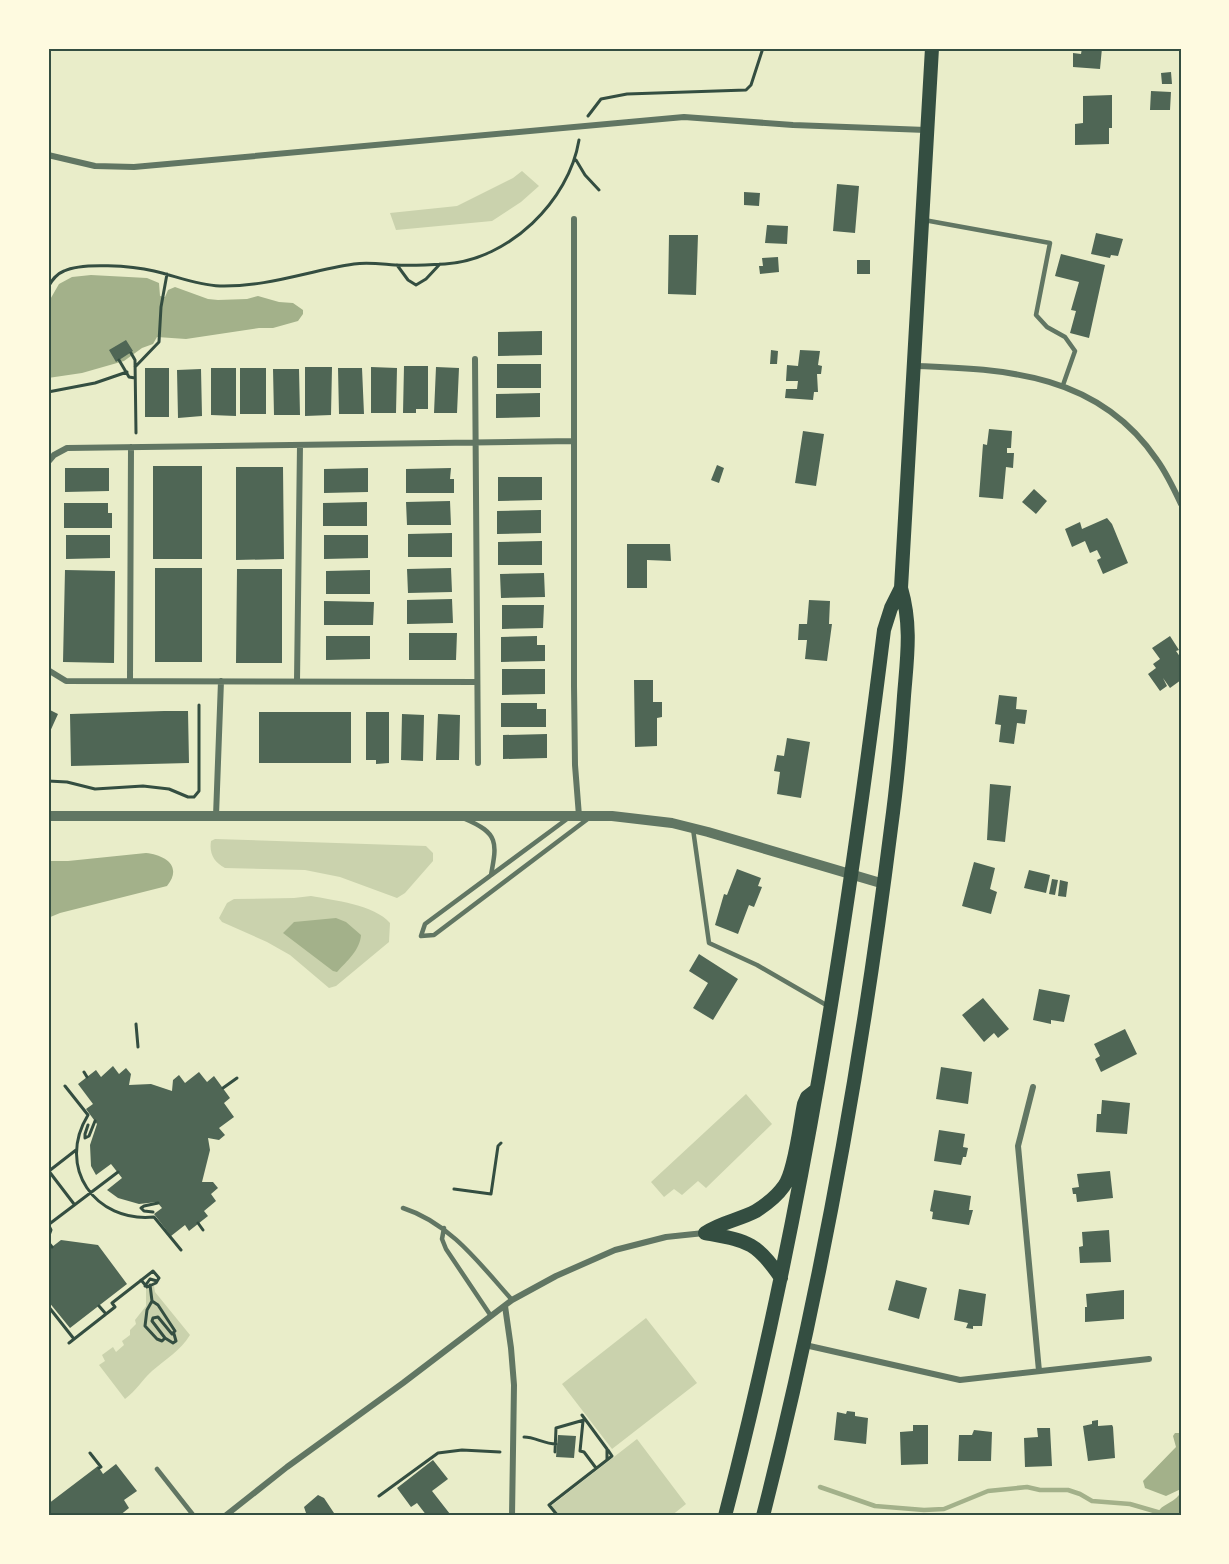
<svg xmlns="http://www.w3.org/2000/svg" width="1229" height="1564" font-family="Ubuntu,sans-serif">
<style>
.green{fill:#cad2ad}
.water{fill:#a3b18a}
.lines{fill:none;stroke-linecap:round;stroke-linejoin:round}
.stream{stroke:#a3b18a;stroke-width:4.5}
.building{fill:#4f6655}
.path{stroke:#344e41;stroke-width:3}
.service{stroke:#617663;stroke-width:4.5}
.minor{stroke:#617663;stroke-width:6}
.tertiary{stroke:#617663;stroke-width:10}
.primary{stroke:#344e41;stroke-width:14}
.neatline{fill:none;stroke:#344e41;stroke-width:2}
</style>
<rect width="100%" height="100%" fill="#e9edc9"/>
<!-- green -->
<path class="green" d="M522 171 539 186 521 202 492 221 396 230 390 213 457 206 513 178Z
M215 839 426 846 433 853V861L405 893 397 898 340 877 305 870 225 868C214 862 209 854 211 841Z
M311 896C333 900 375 905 390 923L389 942 336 986 329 988 290 955 267 942 222 922 219 918 227 903 234 899 294 898Z
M746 1094 772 1124 706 1188 698 1181 682 1195 674 1189 664 1197 651 1182Z
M154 1286 155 1292 190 1335C180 1351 166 1359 152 1371 142 1380 136 1391 125 1399L99 1365 105 1361 102 1355 113 1347 116 1352 124 1345 122 1341 130 1335V1330L136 1324 135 1320 146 1306V1287Z
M646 1318 697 1383 612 1449 562 1384Z
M637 1439 686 1504 671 1516H559L551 1506Z"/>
<!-- water -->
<path class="water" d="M91 275 147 278 159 283 160 296 165 297 168 290 175 287 208 299 218 300 247 299 258 296 279 302 293 303 303 310V314L298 321 273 328H259L186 339 157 337 153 344 142 348 124 361 82 373 48 378V303L59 284 72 277Z
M146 853C165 855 183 866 167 886L60 913 48 918V861H68Z
M336 918 346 922 361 935C360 950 347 961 337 972L333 971 283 933 294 922Z
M1175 1433H1181V1489L1166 1496 1145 1488 1143 1481 1176 1447 1173 1436Z
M1179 1495H1181V1516H1156C1160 1504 1172 1504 1179 1495Z"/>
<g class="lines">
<!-- stream -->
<path class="stream" d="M820 1487 875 1506 924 1510 944 1509 988 1491 1027 1487 1040 1490H1068L1080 1494 1092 1501 1130 1504 1161 1513"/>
</g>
<!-- building -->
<path class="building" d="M1082 48H1102L1100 69 1073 67V53L1081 54Z
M1171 72 1172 84H1162L1161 73Z
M1151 91 1171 92 1170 110H1150Z
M1112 95V128H1109V144L1075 145V124L1083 123V96Z
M837 184 859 186 855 233 833 231Z
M744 192 760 193 759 206 744 205Z
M767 225 788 226 787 244 765 243Z
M1096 233 1123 239 1118 256 1111 255 1110 258 1091 254Z
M669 235H698L696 295 668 294Z
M1061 254 1105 265 1089 338 1070 333 1076 311 1071 310 1079 282 1055 276Z
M778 257 779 272 760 274 759 266H763L762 258Z
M857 260H870V274H857Z
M542 331V355L498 356V332Z
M126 340 133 351 116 362 109 350Z
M771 350 778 351 777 364H770Z
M800 350 820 351 818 365 822 366 821 374H817L818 392H814L813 400 785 398 786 389H797L798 381H786L787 365 798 366Z
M497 364H541V388H497Z
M404 366H428V409H416V413H403Z
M305 367H332L331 415 305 416Z
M371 367 397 368 396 413H371Z
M436 367 459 368 457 413H434Z
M145 368H169V417H145Z
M211 368H236V416L211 415Z
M240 368H266V414H240Z
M338 368H362L364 414H339Z
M201 369 202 416 178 418 177 370Z
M273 369H299L300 415H274Z
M540 393V417L496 418V394Z
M989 429 1012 431 1011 448H1007V453H1014L1013 468 1006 467 1003 499 979 497 983 444 987 445Z
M803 431 824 434 816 486 795 483Z
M717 465 724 468 719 483 711 480Z
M153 466H202V559H153Z
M236 467H283L284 559 236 560Z
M65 468H109V491L65 492Z
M368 468V492L324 493V469Z
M451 468 450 479H454V493H406V469Z
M498 477H542V500L498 501Z
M1034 489 1047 501 1036 514 1022 502Z
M450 501 451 525H407L406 502Z
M367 502V526H323V503Z
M64 503H108V513H112V528H64Z
M541 510V533L497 534V511Z
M1107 518 1112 524 1128 563 1103 574 1097 560 1101 558 1097 550 1090 553 1085 541 1072 547 1065 529 1080 522 1082 529Z
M452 533V557H408V534Z
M66 535H110V558L66 559Z
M324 535H368V558L324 559Z
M542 541V565H498V542Z
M627 544H670L671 561 647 560V588H627Z
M155 568H202V662H155Z
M451 568 452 592 408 593 407 569Z
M237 569H282V663H236Z
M65 570 115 571 114 663 63 662Z
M370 570V594H326V571Z
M544 573 545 597 501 598 500 574Z
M452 599 453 623 407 624V600Z
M809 600 830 601 829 624H832L827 661 805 659 807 640H798L799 624H807Z
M324 601 374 602 373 625H324Z
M502 605H544L543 628 502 629Z
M409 633H457L456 660H409Z
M326 636H370V659L326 660Z
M537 636V645H545V661L501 662V637Z
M1170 636 1179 650 1176 651 1181 658V680L1170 688 1163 678 1167 686 1160 691 1148 674 1156 668 1153 664 1160 659 1152 648Z
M502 669H545V694L502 695Z
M634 680H653V702H662V717L657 718V746L635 747Z
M999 695 1017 697 1016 709 1027 710 1025 724 1017 723 1014 744 999 742 1001 725 995 724Z
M501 703H537V709H546V727H501Z
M48 709 58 714 48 736Z
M164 711H188L189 763 71 766 70 714Z
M259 712H351V763H259Z
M366 712H389V763L376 764V760H366Z
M402 714 424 715 423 761 401 760Z
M438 714 460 715 459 760H436Z
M547 734V758L503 759V735Z
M787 738 810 742 801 798 777 794 780 772 774 771 777 755 784 756Z
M990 784 1011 786 1005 842 987 840Z
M974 862 995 868 990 889 997 892 991 914 962 906Z
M737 869 761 878 758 886 762 887 754 907 749 905 738 934 715 925 724 894 727 895Z
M1029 870 1050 875 1046 893 1024 888Z
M1052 879 1058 880 1055 895 1049 894Z
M1060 880 1068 882 1066 897 1058 896Z
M699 954 738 979 713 1020 693 1008 708 983 689 971Z
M1039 989 1070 995 1064 1022 1051 1020V1024L1033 1020Z
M983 998 1009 1029 998 1038 994 1033 984 1042 962 1015Z
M1125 1029 1137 1054 1101 1072 1095 1059 1100 1056 1094 1044Z
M113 1066 119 1074 126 1068 131 1074 129 1085 151 1084 172 1091 173 1080 179 1075 185 1083 199 1072 207 1082 214 1076 230 1098 224 1103 234 1117 219 1128 225 1135 219 1140 208 1138 210 1150 202 1182H213L218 1188 211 1194 216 1201 204 1211 208 1216 189 1231 185 1225 171 1236 154 1214 162 1208 157 1202 139 1204 118 1198 107 1190 122 1178 111 1164 96 1175 91 1166 90 1145 97 1124 86 1109 93 1104 78 1084 96 1070 101 1077Z
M941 1067 972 1072 968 1104 936 1099Z
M1102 1100 1130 1103 1127 1134 1096 1132 1097 1114H1101Z
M939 1130 965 1134 963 1147 968 1148 966 1157H963L961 1165 934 1161Z
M1110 1171 1113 1198 1077 1202 1076 1194H1073L1072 1188 1079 1187 1077 1174Z
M934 1190 971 1196 969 1210H973L969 1225 932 1219 933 1212 930 1211Z
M1109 1230 1111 1262 1080 1263 1079 1247 1083 1246 1082 1232Z
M61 1240 98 1245 127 1284 70 1328 48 1301V1250Z
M896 1280 927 1288 919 1319 888 1310Z
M959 1289 986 1294 982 1326H973V1329L966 1328 968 1323 954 1320Z
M1124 1290V1319L1085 1322V1307H1087L1086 1294Z
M847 1411 855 1412V1416L868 1418 866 1444 834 1440 837 1412 846 1414Z
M1098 1420V1426L1112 1425 1113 1427 1115 1458 1088 1461 1083 1426 1092 1424V1421Z
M913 1425H928V1464L901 1465 900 1432 913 1431Z
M1037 1428H1050L1052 1466 1025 1467 1024 1438 1038 1437Z
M974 1430 992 1432 991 1461H958L959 1435H972Z
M558 1435 576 1436 574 1458 556 1457Z
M433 1460 448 1479 432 1491 450 1514 447 1516H427L417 1503 411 1507 397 1488Z
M116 1464 137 1491 124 1500 129 1508 119 1516H48V1504L98 1466 103 1474Z
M318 1495 324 1498 336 1516H307L304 1507Z"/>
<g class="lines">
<!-- path -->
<path class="path" d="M588 116 601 99 627 94 746 90 751 85 763 48
M576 160 585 175 599 190
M397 265 408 280 416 285 426 279 440 264
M48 287C52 280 56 274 64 271 82 262 133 266 154 271 176 276 196 285 220 286 268 287 307 271 354 264 368 262 381 264 395 265 411 266 429 265 445 264 509 260 569 201 579 140
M131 353 135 360 136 433
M119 360 129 377 135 378
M135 367 159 342 161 307 167 274
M48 392 95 383 127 372
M48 781 67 782 95 789 143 786 169 789 188 797H194L199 791V705
M136 1024 138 1047
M84 1072 87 1077
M65 1086 88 1115C56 1167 95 1223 154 1217L181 1250
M223 1088 237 1078
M88 1125 85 1134V1138L89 1136 95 1121
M48 1170 74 1204
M49 1171 76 1150
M454 1189 491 1194 498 1146 501 1143
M153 1212 144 1211 141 1208 144 1206 158 1203
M198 1223 203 1230
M48 1224 51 1230 48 1238
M48 1225 118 1172
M48 1242 52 1247
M150 1285 152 1301 147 1310 145 1326 157 1339 162 1341 165 1338 152 1321 153 1318 158 1317 172 1334 175 1331 158 1305 152 1301
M145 1286 150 1279 157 1281
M48 1306 74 1339
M99 1306 106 1314
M165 1338 173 1343 176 1341 174 1334
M69 1343 115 1307 112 1303 153 1271 159 1278 156 1283 147 1287 141 1280
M583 1421 580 1451 584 1452 596 1468
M524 1437C535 1437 544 1444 556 1444
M555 1452 556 1428 584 1420
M90 1453 101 1467 99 1468
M607 1460 612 1456 608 1450
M379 1496 438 1453 462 1450 500 1452
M558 1516 549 1505 607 1460V1449L582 1415"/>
<!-- service -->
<path class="service" d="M924 220 1050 243 1036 315 1047 327 1065 337 1075 351 1063 385
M465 819C499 833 497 843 491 875
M567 819 425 924 421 936 434 935 589 818
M693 829 709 943 757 965 828 1006
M403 1208C450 1223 480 1264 512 1300
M444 1228 442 1239 446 1249 491 1316
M157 1469 194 1516"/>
<!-- minor -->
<path class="minor" d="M48 155 95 166 134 167 684 117 793 125 926 130
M574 219V686L575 765 579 816
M475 359 478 763
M914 366C1008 369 1099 374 1157 460 1167 474 1174 489 1181 504
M48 462 54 455 67 448 574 441
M48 670 66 681 477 682
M130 681 131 447
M297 681 300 445
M216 816 221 681
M1033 1087 1018 1146 1039 1371
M505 1306 511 1348 514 1385 512 1516
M805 1345 960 1380 1149 1359
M225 1516 287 1467 403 1383 512 1300 556 1276 615 1250 666 1237 704 1233"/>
<!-- tertiary -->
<path class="tertiary" d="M48 816H612L672 823 708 832 884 884"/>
<!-- primary -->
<path class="primary" d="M705 1233C721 1222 739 1220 756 1211 767 1204 777 1196 784 1186 795 1172 800 1123 804 1104L807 1097 816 1090
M705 1233C747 1241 756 1241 781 1278
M725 1516C801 1225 847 928 884 630L891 608 901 588
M763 1516C821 1289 862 1060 891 828 897 784 901 740 904 696 907 658 912 626 901 588L932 48"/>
</g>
<!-- border -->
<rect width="1229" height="1564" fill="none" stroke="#fefae0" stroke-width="99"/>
<rect x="50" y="50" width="1130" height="1464" class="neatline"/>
</svg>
